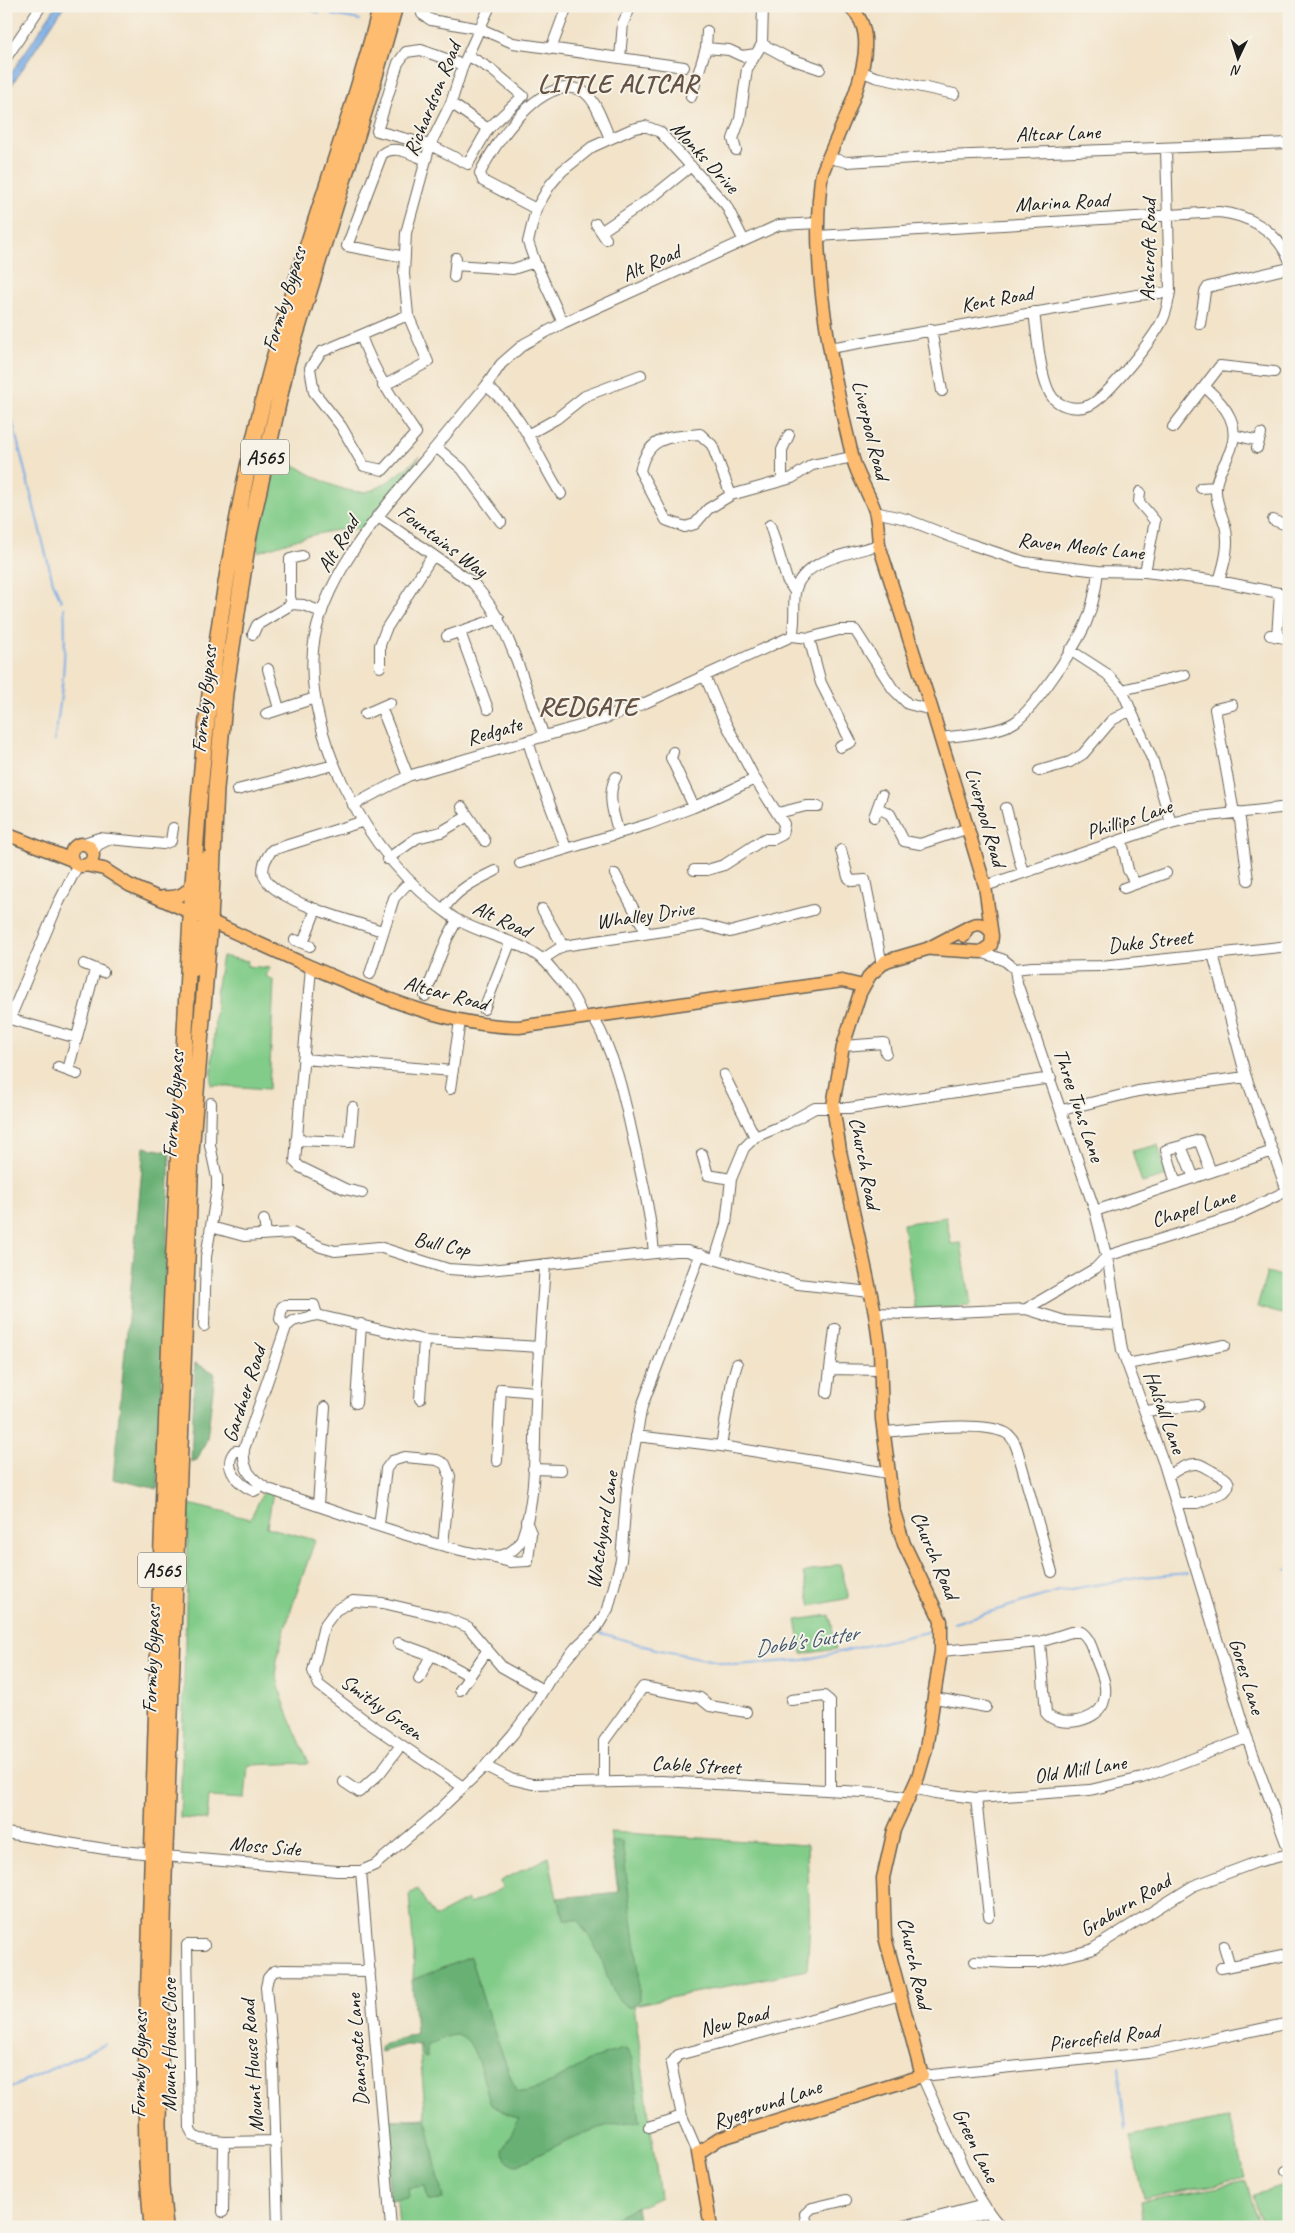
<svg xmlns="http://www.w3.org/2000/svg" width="1295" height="2233" font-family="Caveat,sans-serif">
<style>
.green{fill:#82cc89;stroke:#4f7452}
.forest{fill:#69b075;stroke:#426648}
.water{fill:#79ace5;stroke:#4a6480}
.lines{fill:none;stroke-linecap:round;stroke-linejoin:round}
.stream{stroke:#79ace5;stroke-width:2}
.minor-casing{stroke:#676259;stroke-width:12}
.major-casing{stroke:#676259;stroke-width:15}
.highway-casing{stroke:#676259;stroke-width:18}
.minor{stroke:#fff;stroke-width:10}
.major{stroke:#fdbc70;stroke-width:12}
.highway{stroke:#fdbc70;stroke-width:15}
.labels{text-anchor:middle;stroke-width:4;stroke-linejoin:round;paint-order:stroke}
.shield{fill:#f7f3e8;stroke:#5e5c59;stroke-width:1}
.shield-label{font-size:20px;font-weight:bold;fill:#1c1c1c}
.street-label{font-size:21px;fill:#1c1c1c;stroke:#f7f3e8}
.water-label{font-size:22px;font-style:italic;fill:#41566c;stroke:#f7f3e8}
.district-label{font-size:26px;font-weight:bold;letter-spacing:1px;fill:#645244;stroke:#f7f3e8}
</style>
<rect width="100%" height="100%" fill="#f7f3e8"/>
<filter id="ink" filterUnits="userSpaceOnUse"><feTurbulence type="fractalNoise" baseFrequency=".02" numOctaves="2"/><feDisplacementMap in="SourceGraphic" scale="10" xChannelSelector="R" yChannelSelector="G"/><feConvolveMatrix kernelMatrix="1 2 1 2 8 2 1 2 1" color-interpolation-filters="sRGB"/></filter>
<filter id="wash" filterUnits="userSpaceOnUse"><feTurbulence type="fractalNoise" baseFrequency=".0096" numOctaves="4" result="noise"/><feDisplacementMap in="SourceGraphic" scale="20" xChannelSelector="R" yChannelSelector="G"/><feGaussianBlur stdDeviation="1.12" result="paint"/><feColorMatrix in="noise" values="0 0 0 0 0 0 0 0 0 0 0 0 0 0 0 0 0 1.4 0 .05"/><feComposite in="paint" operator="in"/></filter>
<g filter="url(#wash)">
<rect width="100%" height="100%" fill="#f2e3c9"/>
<!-- green -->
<path class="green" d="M277 454C300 468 334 492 362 492 378 493 408 467 420 456L366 530C334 525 289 542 258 552L257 526Z
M222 956 248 961 247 966 270 968 266 976 274 981 269 1089 211 1085 217 985Z
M1158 1145 1167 1176 1142 1183 1132 1151Z
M946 1217 951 1244 961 1243 971 1305 915 1309 903 1224Z
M1267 1272 1289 1278V1316L1257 1307Z
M265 1489 273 1492 267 1527 315 1540C307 1565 274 1652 276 1672 281 1703 297 1734 309 1763L248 1765 245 1799 209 1797 207 1820 180 1818 189 1504 250 1519Z
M840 1564 849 1598 811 1606 803 1573Z
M830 1615 836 1649 802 1654 796 1620Z
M610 1832 807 1845 810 1924 807 1970 634 2005 660 2197 597 2227H399L390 2120 426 2118 413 1980 414 1954 409 1894 417 1889 435 1917 467 1900 470 1904 502 1888 500 1881 549 1857 557 1898 565 1920 619 1898Z
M1229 2118 1245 2178 1143 2198 1130 2136Z
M1246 2181 1260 2227H1143L1140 2201Z
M1285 2185 1289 2195V2221L1263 2227 1253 2194Z"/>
<!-- forest -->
<path class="forest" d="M144 1147 170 1152 158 1489 113 1479Z
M195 1363 215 1373 207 1439 197 1460 191 1462Z
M611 1841H622L639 1972V2000L631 2008C611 2003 606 1966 597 1950 592 1939 584 1930 578 1920H565L557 1898 619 1892Z
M470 1957 486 2008 516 2092C539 2094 570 2071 590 2060 600 2055 612 2053 623 2049L627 2050 632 2059 640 2122C598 2120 556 2147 518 2165 509 2165 505 2160 502 2151L519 2119 491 2105C485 2090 477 2037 458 2035 449 2034 436 2042 427 2045V2058L424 2057 421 2046 406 2045 381 2052 380 2046 416 2033 412 1980Z
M383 2118 390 2120 426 2119 443 2199 428 2200 425 2186 408 2188 409 2198 390 2200Z
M637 2207 640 2227H597Z"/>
<!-- water -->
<path class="water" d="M56 6H64L6 94V81Z"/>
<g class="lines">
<!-- stream -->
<path class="stream" d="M301 6 319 13
M332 15 360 20
M6 396 53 582 61 601
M54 742C62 698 67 652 64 607
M1286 1570H1289
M954 1623 1059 1591 1143 1577 1188 1573
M601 1633 655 1649 735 1665 804 1660 927 1632
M1119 2066 1125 2129
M6 2090 105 2044"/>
</g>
</g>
<g filter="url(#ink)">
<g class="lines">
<!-- minor casing -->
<g class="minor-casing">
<path id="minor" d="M421 6 422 14 431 20 481 29 513 43 684 67
M707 31 706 48 729 50 742 56 756 54
M762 44 788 58 820 69
M551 49 567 6
M6 58 41 6
M620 58 623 23 631 6
M463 65 421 50 406 52 398 63 377 131 430 145 468 164 488 129 523 96 492 70 469 56
M863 72 875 77 954 94
M691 97 706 48
M451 103 488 129
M736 150 733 139 740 119 747 69 762 44 763 6
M829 158 847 162 946 156 1289 143
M536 209 483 181 480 173C494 144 541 75 580 90 596 96 603 125 610 138
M596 224 606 239
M602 231 655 195 691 166
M818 236 1219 212C1249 215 1276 230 1289 259
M405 257 347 246 382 154C395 144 411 154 426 160
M455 265 513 269 535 262
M454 277 456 258
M1034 312C1037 332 1040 387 1055 400 1064 408 1079 410 1090 405 1108 396 1153 339 1162 321 1167 312 1168 302 1170 292L1166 149
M563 323 535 262 528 242 536 209 550 185 562 171 592 147 632 129 645 126 660 132 726 205 744 241
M1200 324 1205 292 1208 287 1289 268
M931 329 942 391
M361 336C374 372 394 401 416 433L383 470 364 466 341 426 314 392 310 368 321 352 408 315
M830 348 1137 295 1170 292
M383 386 428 362 408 315 404 274 406 233 430 145 451 103 463 65 490 6
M486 386C524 414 536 455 561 494
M1205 387C1226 406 1243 426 1228 456 1224 466 1216 476 1216 488 1215 500 1221 513 1225 525 1230 544 1225 562 1219 581
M1173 427 1220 366 1274 372
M529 434 556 419 585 396 641 375
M1234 435 1259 441
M436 447 462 469 501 522
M1257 448 1261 434
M782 481V450L789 435
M1201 488 1216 487
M1140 492 1139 502 1155 521 1145 572
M731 495 712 445 700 434C668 437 648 436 640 471L666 520 685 527 695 524 708 509 731 495 792 478 812 465 853 457
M875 512 906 519 967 543 1025 562 1098 571 1145 572 1219 581 1289 595
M377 516 473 583C510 623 524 686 544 736
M1273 520 1289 526
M770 525 787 580 795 592
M302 556 290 559V597L292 604 303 605 322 612
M460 632 488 709
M253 634 257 625 292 604
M1270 635 1289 639
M447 636 499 618
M792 636 809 638 839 630H855L893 689 908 704 932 710
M792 636C796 621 793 607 795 593 800 559 853 553 879 545
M1277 637 1280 593
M809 638 821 683 851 742 840 747
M1070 650 1107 674 1122 690 1153 761 1171 823
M380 667V645L386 629 433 555
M268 669 279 709
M1122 690 1185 675
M1232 705 1215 709 1234 813
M381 707 408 776
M266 714 315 698
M365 714 390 703
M941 738C961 735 999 733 1015 722 1035 708 1076 646 1086 623 1093 606 1096 589 1098 571
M528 741C539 778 553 812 566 848
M673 752 671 758 694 807
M1039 771 1070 762 1083 754 1112 720 1131 710
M616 777C606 794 614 816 619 834
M237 790 334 765
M353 805 408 776 603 719 645 703 792 636
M462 807 485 841
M878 808 890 814 904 841 920 844 969 828
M1006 808 1023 873
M1239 812 1248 880
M778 813 806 806H818
M874 817 882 795
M361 822 272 850C265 859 259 871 267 881 284 904 355 922 383 931
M1122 841 1128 870 1135 883
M78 845 99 838 163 844 171 841 173 828
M841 850 848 877 852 881 865 880 882 965
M92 853 98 845 108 840
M387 859 417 838 441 832 468 816
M520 863 649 824 694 807 755 779
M694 870H707L724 865 764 839H774L782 835 784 824 755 779 721 714 705 676
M615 874 646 932
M985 886 1171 823 1191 818 1289 807
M1124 888 1166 873
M542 909 563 946
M443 910C456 890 474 881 495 871
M295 940 310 946
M303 943 316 909
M981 952 1004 960 1015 969 1017 983 1095 1211 1109 1267 1122 1350 1164 1464 1247 1738 1289 1851
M1213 954 1246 1077 1287 1191
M543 959 563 946 704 925 730 932 813 910
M84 964 103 972
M311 967 295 1162 300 1167 345 1189 362 1193
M1015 969 1032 967 1101 966 1289 946
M370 974 394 898 410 881
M425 996 447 939 457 920
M484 1009 510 943
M593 1017C617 1058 625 1102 635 1147 643 1182 651 1217 654 1253
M6 1018 77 1038
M10 1018 58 904 78 865
M583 1018C578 1003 571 992 561 980 555 974 549 964 542 959 517 939 481 935 454 918 405 884 370 840 344 786 324 746 309 695 313 650 319 581 381 511 424 461 445 436 465 411 486 386L501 364 524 344 563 323 779 225 818 223
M843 1046 884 1043 886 1053
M303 1059 453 1071
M58 1067 77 1074
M68 1070 95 970
M724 1075 755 1137
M450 1089 460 1021
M1062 1110 1138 1091 1246 1077
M296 1140 350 1142 353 1107
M1181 1146 1199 1140 1211 1172
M702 1154 708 1175 731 1179
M1176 1184 1166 1150 1181 1146 1194 1178
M1095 1211 1273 1151
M264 1220 266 1233
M211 1227 244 1236 292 1233 321 1247 335 1251 379 1247 448 1269 479 1271 675 1251H687L798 1284 870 1292
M715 1259 726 1224 731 1179 744 1148 755 1137 786 1124 815 1108H849L1051 1078
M1026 1309 1065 1321 1117 1324
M875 1313 908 1314 1026 1309 1096 1268 1107 1256 1235 1216 1289 1190
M204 1326 206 1257 217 1189V1178L210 1145 211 1103
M286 1327 280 1319 282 1307 285 1305H314L317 1315
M540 1347 424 1340 317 1315 293 1321 286 1327 244 1449C242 1469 251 1479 268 1489 306 1501 474 1563 503 1555 511 1553 519 1546 522 1538 537 1497 534 1446 536 1403 538 1357 542 1310 545 1264
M1127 1364 1225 1345
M830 1369 835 1329
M827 1393 830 1369 881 1370
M420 1399 424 1340
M356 1403 361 1324
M1145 1411 1198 1405
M883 1432C914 1430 980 1420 1006 1433 1012 1436 1015 1443 1017 1449L1052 1572
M636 1436 721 1446 888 1473
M721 1446 732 1381 737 1364
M244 1451H235C221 1467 239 1485 254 1491L263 1486
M497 1461 501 1389 536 1392
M533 1469 561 1470
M1168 1476C1176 1470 1187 1463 1197 1464 1203 1465 1207 1469 1212 1471 1221 1476 1236 1480 1224 1492L1197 1503H1176
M318 1505 325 1407
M379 1525 386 1469 392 1461 405 1457 437 1460 445 1464 450 1476 443 1545
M495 1558 510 1562 528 1561 531 1533 526 1521
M398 1643 436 1657 470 1676
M941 1651 1040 1642 1071 1632H1081C1090 1638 1092 1649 1096 1659 1102 1674 1109 1688 1103 1704 1095 1723 1057 1728 1046 1713L1040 1642
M419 1679 431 1655
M460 1690 487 1651
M935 1698 986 1707
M791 1700 824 1696 830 1701V1790
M485 1766 511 1779 532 1784 661 1781 881 1793 908 1798
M344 1782 359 1792 380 1773 401 1745
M604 1782V1741L643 1687 690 1696 700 1698 710 1706 746 1712
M463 1787 363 1719 319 1685 313 1671 324 1626 336 1610 353 1601 383 1603 443 1617 468 1627 502 1667 543 1690
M913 1788 935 1793 976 1798 1090 1790 1142 1778 1247 1738
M976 1798 989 1916
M6 1833 105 1849 152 1854
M165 1856 337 1871H361L375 1865 432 1817 485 1766 513 1734 533 1707 550 1679 577 1646 597 1627 608 1609 621 1560 627 1487 642 1406 700 1254
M361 1871 391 2227
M204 1945H187L190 2129 194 2136 200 2139 224 2142 276 2141
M1224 1946 1230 1966
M975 1961 1010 1963H1038L1091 1950 1193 1886 1257 1862 1289 1854
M1221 1968 1287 1955 1289 1951
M649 2127 682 2116
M698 2153 682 2116 671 2064 678 2055 901 1995
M1286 2171 1289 2170
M223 2212 224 2142
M278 2227 273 2064 266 1987 268 1978 274 1971 282 1970 370 1971
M807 2227 805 2214 812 2208 846 2200
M899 2227 984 2205
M933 2227 988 2212
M1001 2227C970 2195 942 2118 922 2076L1148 2053 1289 2023"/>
</g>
<!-- major casing -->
<g class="major-casing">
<path id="major" d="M848 6C894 38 835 134 822 174 820 182 820 192 819 200 813 279 834 382 853 459 858 478 869 493 875 511 878 522 878 534 879 545L932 710 985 886 992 936 991 945 981 952 932 949
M6 834 72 860
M71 855a11 11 0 1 1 22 0a11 11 0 1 1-22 0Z
M85 865 104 869 129 885C187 910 244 937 302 963 371 993 443 1026 519 1027L842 981 863 986
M163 897C179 898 188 894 194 879
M192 913 197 912 202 901 206 858
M964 936 967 928C976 922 985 923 991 932
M195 970C196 957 194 926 210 922
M711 2227 698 2153 719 2139 922 2076 885 1937 883 1878 894 1830 918 1777 926 1749 941 1651V1621L904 1544 894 1512 882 1419 880 1350 875 1313 840 1151 833 1106 843 1046 860 993 870 975 886 961 927 949 967 928"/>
</g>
<!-- highway casing -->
<g class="highway-casing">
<path id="highway" d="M152 2227 147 2163 146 2082C155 1759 163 1435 181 1112 189 958 194 802 216 649 232 535 255 420 288 309 318 208 355 109 381 6
M165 2227 161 2187 159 2124 164 1876 191 1153 210 922 216 789 225 693 248 540 287 363 370 93 395 6"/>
</g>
<!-- minor -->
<use href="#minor" class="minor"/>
<!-- major -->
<use href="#major" class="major"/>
<!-- highway -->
<use href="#highway" class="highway"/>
</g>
</g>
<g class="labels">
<!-- shield labels -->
<g class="shield">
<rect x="241" y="439.5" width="48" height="35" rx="4"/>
<rect x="138" y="1552.5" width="48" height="35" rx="4"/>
</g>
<g class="shield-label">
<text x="265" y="464">A565</text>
<text x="162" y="1577">A565</text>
</g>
<!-- street labels -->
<g class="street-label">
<text transform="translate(432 99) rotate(-68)" y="7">Richardson Road</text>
<text transform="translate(1058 133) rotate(-2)" y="7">Altcar Lane</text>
<text transform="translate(705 157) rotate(47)" y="7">Monks Drive</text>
<text transform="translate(1062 202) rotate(-3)" y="7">Marina Road</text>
<text transform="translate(1148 250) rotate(-89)" y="7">Ashcroft Road</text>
<text transform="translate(651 263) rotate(-24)" y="7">Alt Road</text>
<text transform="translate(284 299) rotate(-73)" y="7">Formby Bypass</text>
<text transform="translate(997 299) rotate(-10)" y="7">Kent Road</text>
<text transform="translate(871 430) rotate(76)" y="7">Liverpool Road</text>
<text transform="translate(443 541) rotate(37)" y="7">Fountains Way</text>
<text transform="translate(338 544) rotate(-59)" y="7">Alt Road</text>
<text transform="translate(1081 546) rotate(6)" y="7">Raven Meols Lane</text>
<text transform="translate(204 699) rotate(-84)" y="7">Formby Bypass</text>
<text transform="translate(494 731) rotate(-16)" y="7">Redgate</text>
<text transform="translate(986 817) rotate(74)" y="7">Liverpool Road</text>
<text transform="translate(1129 819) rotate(-18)" y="7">Phillips Lane</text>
<text transform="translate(645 915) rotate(-8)" y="7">Whalley Drive</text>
<text transform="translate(502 919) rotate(25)" y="7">Alt Road</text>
<text transform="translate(1150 941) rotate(-6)" y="7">Duke Street</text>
<text transform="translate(446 993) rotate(15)" y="7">Altcar Road</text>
<text transform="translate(173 1104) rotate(-86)" y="7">Formby Bypass</text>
<text transform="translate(1079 1105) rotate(71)" y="7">Three Tuns Lane</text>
<text transform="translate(865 1163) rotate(79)" y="7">Church Road</text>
<text transform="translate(1193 1208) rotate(-17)" y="7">Chapel Lane</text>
<text transform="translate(442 1244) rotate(12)" y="7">Bull Cop</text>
<text transform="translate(244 1394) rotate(-72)" y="7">Gardner Road</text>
<text transform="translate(1165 1412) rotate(70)" y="7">Halsall Lane</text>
<text transform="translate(602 1530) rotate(-81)" y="7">Watchyard Lane</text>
<text transform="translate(935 1555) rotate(67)" y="7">Church Road</text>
<text transform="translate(151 1659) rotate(-88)" y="7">Formby Bypass</text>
<text transform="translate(1247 1676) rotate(73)" y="7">Gores Lane</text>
<text transform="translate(382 1707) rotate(36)" y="7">Smithy Green</text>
<text transform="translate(696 1765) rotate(3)" y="7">Cable Street</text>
<text transform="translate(1080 1769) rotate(-9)" y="7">Old Mill Lane</text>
<text transform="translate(265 1846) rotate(5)" y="7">Moss Side</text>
<text transform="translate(1125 1905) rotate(-31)" y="7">Graburn Road</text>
<text transform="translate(915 1963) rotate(77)" y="7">Church Road</text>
<text transform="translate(734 2021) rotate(-15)" y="7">New Road</text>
<text transform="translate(1104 2037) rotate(-7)" y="7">Piercefield Road</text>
<text transform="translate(169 2045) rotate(-90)" y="7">Mount House Close</text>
<text transform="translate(357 2050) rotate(-94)" y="7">Deansgate Lane</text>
<text transform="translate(139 2064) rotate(-89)" y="7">Formby Bypass</text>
<text transform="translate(252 2066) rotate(-94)" y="7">Mount House Road</text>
<text transform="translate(767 2104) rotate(-19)" y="7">Ryeground Lane</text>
<text transform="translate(976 2145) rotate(64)" y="7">Green Lane</text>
</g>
<!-- water labels -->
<g class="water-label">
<text transform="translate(806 1640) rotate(-9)" y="8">Dobb's Gutter</text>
</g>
<!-- district labels -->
<g class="district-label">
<text x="618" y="92">LITTLE ALTCAR</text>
<text x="588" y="715">REDGATE</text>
</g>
</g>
<!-- margin -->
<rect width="1295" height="2233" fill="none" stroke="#f7f3e8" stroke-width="25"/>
<!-- north arrow -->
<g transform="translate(1238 58) rotate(184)" stroke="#f7f3e8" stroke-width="4" paint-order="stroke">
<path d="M0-4L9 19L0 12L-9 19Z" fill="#1c1c1c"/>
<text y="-8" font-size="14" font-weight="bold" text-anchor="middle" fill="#1c1c1c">N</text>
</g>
</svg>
